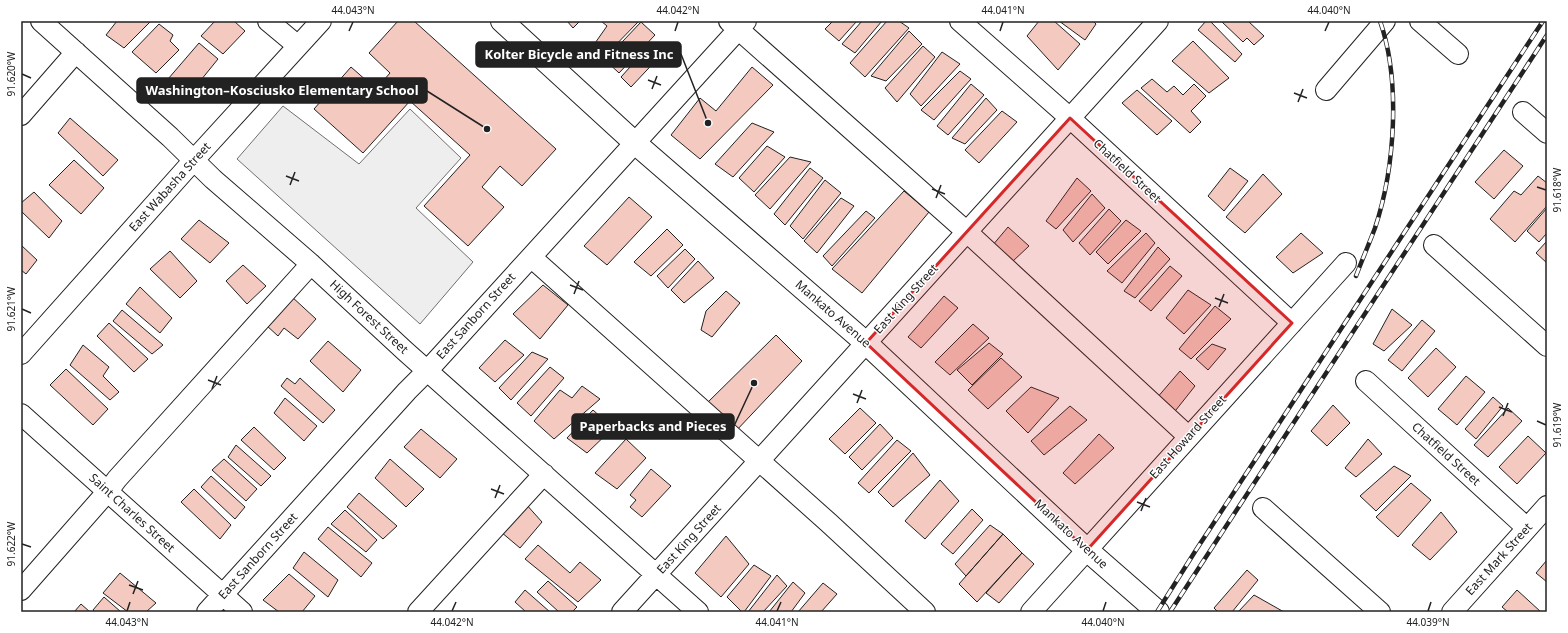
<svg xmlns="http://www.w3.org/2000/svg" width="1568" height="633" font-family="'Noto Sans',sans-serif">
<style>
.green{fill:#eee;stroke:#6f6f6f}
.building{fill:#f3c9c0;stroke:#222}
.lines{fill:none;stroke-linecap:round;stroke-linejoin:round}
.minor-casing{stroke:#222;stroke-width:22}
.major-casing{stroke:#222;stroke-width:24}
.minor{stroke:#fff;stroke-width:20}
.major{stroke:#fff;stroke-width:22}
.rail-casing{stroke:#222;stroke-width:4.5}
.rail{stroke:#fff;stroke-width:3;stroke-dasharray:9;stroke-linecap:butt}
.marked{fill:#d62828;fill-opacity:0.2;stroke:#d62828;stroke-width:3;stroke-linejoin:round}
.ticks{fill:none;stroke:#222;stroke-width:1.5}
.labels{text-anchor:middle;stroke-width:3;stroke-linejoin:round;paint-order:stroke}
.street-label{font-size:12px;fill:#222;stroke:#fff}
.leader{fill:none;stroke:#222;stroke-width:1.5}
.callout-dot{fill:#222;stroke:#fff;stroke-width:1.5}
.callout{fill:#222;stroke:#222;stroke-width:1.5}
.callout-label{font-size:13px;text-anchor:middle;font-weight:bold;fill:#fff}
.neatline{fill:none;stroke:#222;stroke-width:1.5}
.ticks-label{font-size:10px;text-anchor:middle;fill:#222}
</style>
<rect width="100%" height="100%" fill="#fff"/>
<!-- green -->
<path class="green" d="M283 106 359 164 410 109 461 158 416 208 473 262 420 324 237 159Z"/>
<!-- building -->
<path class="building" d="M117 21H151L124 48 106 35Z
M215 21H234L245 31 223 54 201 36Z
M398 21H414L556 149 522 186 500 166 482 187 504 207 468 246 424 206 470 155 410 101 363 153 314 109 351 67 376 89 390 73 369 53Z
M567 21H580L573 28Z
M601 21H639L605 56 593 46 607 26Z
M833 21H857L839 41 825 29Z
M862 21H882L855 53 842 44Z
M887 21H899L909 28 865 77 850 63Z
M1039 21H1054L1080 44 1058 70 1027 36Z
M1059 21H1093L1096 24 1085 40Z
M1206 21H1210L1242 54 1235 62 1198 30Z
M1221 21H1248L1264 36 1254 45 1247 38 1243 42Z
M641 22 655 35 619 73 605 60Z
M159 24 173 35 170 41 179 50 156 73 132 52Z
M909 31 922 44 886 81 871 76Z
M1193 41 1229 78 1209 93 1172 61Z
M199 43 218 59 188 96 168 79Z
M650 45 661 55 631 87 621 77Z
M923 46 935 57 897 102 885 88Z
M942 52 960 64 921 106 910 94Z
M752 67 773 85 700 159 671 135 700 98 716 111Z
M960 71 971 79 934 120 921 110Z
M1152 79 1167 92 1174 86 1183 95 1194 84 1206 96 1191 111 1201 122 1190 133 1141 88Z
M971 84 984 95 948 135 937 126Z
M1137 90 1172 121 1157 135 1122 103Z
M986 98 997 110 965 144 952 138Z
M1002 111 1017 122 979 163 965 150Z
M70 118 118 160 103 176 58 133Z
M752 123 774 132 733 177 715 164Z
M767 146 785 157 754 192 739 178Z
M1504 150 1523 166 1494 199 1475 182Z
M790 157 811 162 770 209 755 195Z
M74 160 104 188 81 214 49 185Z
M810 168 823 178 785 225 774 214Z
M1230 168 1248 181 1224 211 1208 196Z
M1263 174 1282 194 1245 233 1226 217Z
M1538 176 1547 183V206L1515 242 1490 219 1514 191 1521 195Z
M1077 178 1091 191 1056 229 1046 221Z
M825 180 841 193 803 239 790 226Z
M904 191 929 212 862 293 832 269Z
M34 192 62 221 49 238 21 211V203Z
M1092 194 1105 208 1073 242 1063 230Z
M629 197 652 217 607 265 584 246Z
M841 198 854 206 817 253 804 241Z
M1547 208V233L1539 242 1527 231Z
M1109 209 1121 221 1090 255 1079 243Z
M866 211 875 218 832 266 823 256Z
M199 220 229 243 210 263 181 239Z
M1126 220 1141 231 1108 264 1096 252Z
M1008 227 1029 246 1012 262 992 246Z
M667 229 683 245 651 276 634 262Z
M1146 233 1155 243 1122 283 1107 271Z
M1301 233 1323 253 1293 273 1276 257Z
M1547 241V263L1536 253Z
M21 245 37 260 26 274 21 270Z
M1158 247 1170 259 1135 298 1124 291Z
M685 249 695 259 668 288 657 276Z
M170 251 197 281 180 298 150 269Z
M698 261 714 278 684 303 671 290Z
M243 265 266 286 247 304 226 281Z
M1170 266 1182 276 1151 311 1139 301Z
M543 285 568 305 540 339 513 314Z
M140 287 172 318 160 333 126 304Z
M1188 290 1211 305 1184 334 1166 318Z
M726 291 740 303 712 337 701 330 706 311Z
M291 296 316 319 298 339 284 328 278 336 266 325Z
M944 296 958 308 921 348 908 337Z
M1215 306 1231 319 1191 359 1179 349Z
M1392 309 1412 325 1384 351 1373 344Z
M122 310 163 345 152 354 113 321Z
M1422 320 1435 331 1402 371 1388 360Z
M109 323 148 359 134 372 97 336Z
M973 324 989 338 950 375 935 362Z
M776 335 802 361 735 432 705 405Z
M505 340 524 355 495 382 479 368Z
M328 341 361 370 343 392 310 361Z
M989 343 1003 354 972 385 957 370Z
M1212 344 1226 349 1208 370 1196 359Z
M83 345 109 367 103 376 119 392 110 400 70 365Z
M1436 348 1456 367 1428 397 1408 378Z
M532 352 548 359 511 400 499 388Z
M1001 358 1022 377 988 409 968 390Z
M550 367 564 378 531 416 517 403Z
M66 369 108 409 93 425 50 385Z
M1180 371 1195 386 1172 415 1156 399Z
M1466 376 1485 392 1457 425 1438 409Z
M287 378 295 384 300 378 335 410 323 423 281 386Z
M582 386 600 399 554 439 534 421 560 390 572 398Z
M1031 387 1059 398 1028 433 1006 411Z
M1493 397 1503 406 1476 439 1465 429Z
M285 398 317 426 304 441 274 413Z
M1333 405 1350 423 1327 446 1311 431Z
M1070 406 1087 420 1044 455 1031 441Z
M860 408 876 423 845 454 829 439Z
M1508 408 1522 421 1488 457 1474 445Z
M593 410 613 428 587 453 567 438Z
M880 424 893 438 862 470 849 457Z
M254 427 286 458 274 470 241 440Z
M421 429 457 459 440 478 404 447Z
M1099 434 1114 448 1075 484 1063 473Z
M1528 436 1546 453 1517 484 1499 467Z
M626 439 646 458 617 489 595 473Z
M1368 439 1382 454 1356 477 1345 468Z
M897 440 911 451 869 493 858 483Z
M236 445 271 476 261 486 228 457Z
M913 453 930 475 893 507 878 492Z
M224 459 257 489 246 501 212 470Z
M390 459 424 489 406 507 375 478Z
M1394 466 1411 476 1376 511 1360 496Z
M651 469 671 486 642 517 630 507 636 500 630 495Z
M211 476 245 507 235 519 201 487Z
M940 480 959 501 925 539 905 521Z
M1411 483 1431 500 1398 537 1376 517Z
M194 489 231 525 220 539 181 502Z
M359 493 397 526 383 539 347 507Z
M525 503 542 522 520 548 501 532Z
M972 509 983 520 953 554 941 544Z
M345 510 377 540 366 552 331 524Z
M1441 512 1457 532 1430 560 1412 545Z
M990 525 1003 534 966 576 955 564Z
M328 527 372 563 361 577 318 539Z
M1003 534 1022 553 977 602 959 584Z
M726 536 749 564 721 597 695 573Z
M538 545 570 573 580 562 601 580 578 602 525 559Z
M304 552 338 580 328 597 293 568Z
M1022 553 1034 564 999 603 986 593Z
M1547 560V582L1536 573Z
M754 565 771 576 744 612H742L727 597Z
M1247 570 1258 580 1232 612H1218L1214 608Z
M120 573 156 603 146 612H128L103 593Z
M289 574 315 596 302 612H279L263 600Z
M777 575 787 586 763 612H748Z
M548 581 577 607 572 612H559L537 592Z
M793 582 805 593 791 612H769Z
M823 583 837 594 821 612H798Z
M525 590 550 612H526L515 602Z
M1517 590 1541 612H1508L1502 607Z
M1254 595 1284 612H1238Z
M104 597 121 612H95L93 610Z
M81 604 90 612H74Z"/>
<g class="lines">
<!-- minor casing -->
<g class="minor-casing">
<path id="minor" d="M41 21 170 137 213 179 311 264 405 351 698 612
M268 21 298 46
M729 21 967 232 1189 437
M960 21 1070 118 1292 323
M1420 21 1458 54
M1326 90 1385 21
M1523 112 1547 133
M21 115 76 52
M1434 245 1547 346
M531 257 829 523 925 612
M21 354 194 160 321 21
M1366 381 1527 528
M21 414 242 612
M1263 508 1380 612
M21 590 108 491 117 479 311 264
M207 612 407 391 428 370 746 21
M418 612 544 474
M622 612 1158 21
M1031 612 1346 263
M1452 612 1547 506"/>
</g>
<!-- major casing -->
<g class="major-casing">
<path id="major" d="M502 21 635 143 866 343 1087 550 1158 612"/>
</g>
<!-- minor -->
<use href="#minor" class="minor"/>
<!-- major -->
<use href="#major" class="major"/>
<!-- rail casing -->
<g class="rail-casing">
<path id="rail" d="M1356 276C1362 260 1369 244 1375 228 1395 168 1401 81 1380 21
M1157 612 1196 550 1543 21
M1170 612 1547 35"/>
</g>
<!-- rail -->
<use href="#rail" class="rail"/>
</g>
<!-- marked area -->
<path class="marked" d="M1070 118 1292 323 1087 550 866 343Z"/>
<!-- ticks -->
<path class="ticks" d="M349 31 353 22M675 31 678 22M1000 31 1003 22M1325 31 1329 22M22 74 31 78M648 80 661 85M652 89 657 76M1294 93 1307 98M1298 102 1303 89M286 176 299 181M290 185 295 172M1537 187 1546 190M932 189 945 194M936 198 941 185M570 285 583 290M574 294 579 281M1215 298 1228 303M1219 307 1224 294M22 309 31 313M208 380 221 385M212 389 217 376M853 394 866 399M857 403 862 390M1499 407 1512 412M1503 416 1508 403M1537 421 1546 425M491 489 504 494M495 498 500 485M1137 502 1150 507M1141 511 1146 498M22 544 31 547M129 585 143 590M133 594 138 581M127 611 130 602M452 611 456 602M777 611 781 602M1103 611 1106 602M1428 611 1431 602"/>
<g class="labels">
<!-- street labels -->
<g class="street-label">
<text transform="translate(1127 171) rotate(43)" y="4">Chatfield Street</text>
<text transform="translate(170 187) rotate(-48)" y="4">East Wabasha Street</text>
<text transform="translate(906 299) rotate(-48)" y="4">East King Street</text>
<text transform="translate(833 314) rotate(41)" y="4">Mankato Avenue</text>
<text transform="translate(476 316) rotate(-48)" y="4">East Sanborn Street</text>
<text transform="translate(369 317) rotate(43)" y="4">High Forest Street</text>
<text transform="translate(1188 437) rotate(-48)" y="4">East Howard Street</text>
<text transform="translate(1446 454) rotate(42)" y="4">Chatfield Street</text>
<text transform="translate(132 513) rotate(42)" y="4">Saint Charles Street</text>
<text transform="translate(1071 534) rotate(43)" y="4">Mankato Avenue</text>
<text transform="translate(689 539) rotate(-48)" y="4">East King Street</text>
<text transform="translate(258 556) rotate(-48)" y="4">East Sanborn Street</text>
<text transform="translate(1499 559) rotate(-48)" y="4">East Mark Street</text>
</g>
</g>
<!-- callouts -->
<path class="leader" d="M708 123L681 54M487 129L427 91M754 383L734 426"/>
<g class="callout-dot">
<circle cx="708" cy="123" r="4"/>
<circle cx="487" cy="129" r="4"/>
<circle cx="754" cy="383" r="4"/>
</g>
<g class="callout">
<rect x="476" y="42" width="205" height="25" rx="4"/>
<rect x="137" y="78" width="290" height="25" rx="4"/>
<rect x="572" y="414" width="162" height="25" rx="4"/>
</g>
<g class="callout-label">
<text x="579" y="59">Kolter Bicycle and Fitness Inc</text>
<text x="282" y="95">Washington–Kosciusko Elementary School</text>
<text x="653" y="431">Paperbacks and Pieces</text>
</g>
<!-- border -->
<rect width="1568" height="633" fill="none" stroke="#ffffff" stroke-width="44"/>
<rect x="22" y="22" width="1524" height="589" class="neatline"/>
<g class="ticks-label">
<text x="353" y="14">44.043°N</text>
<text x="678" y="14">44.042°N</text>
<text x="1003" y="14">44.041°N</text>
<text x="1329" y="14">44.040°N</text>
<text transform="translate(11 74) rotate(-90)" y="4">91.620°W</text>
<text transform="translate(1557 190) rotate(-90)" y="4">91.618°W</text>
<text transform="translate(11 309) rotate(-90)" y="4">91.621°W</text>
<text transform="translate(1557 425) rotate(-90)" y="4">91.619°W</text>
<text transform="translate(11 544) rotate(-90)" y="4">91.622°W</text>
<text x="127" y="626">44.043°N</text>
<text x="452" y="626">44.042°N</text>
<text x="777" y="626">44.041°N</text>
<text x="1103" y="626">44.040°N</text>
<text x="1428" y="626">44.039°N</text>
</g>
</svg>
